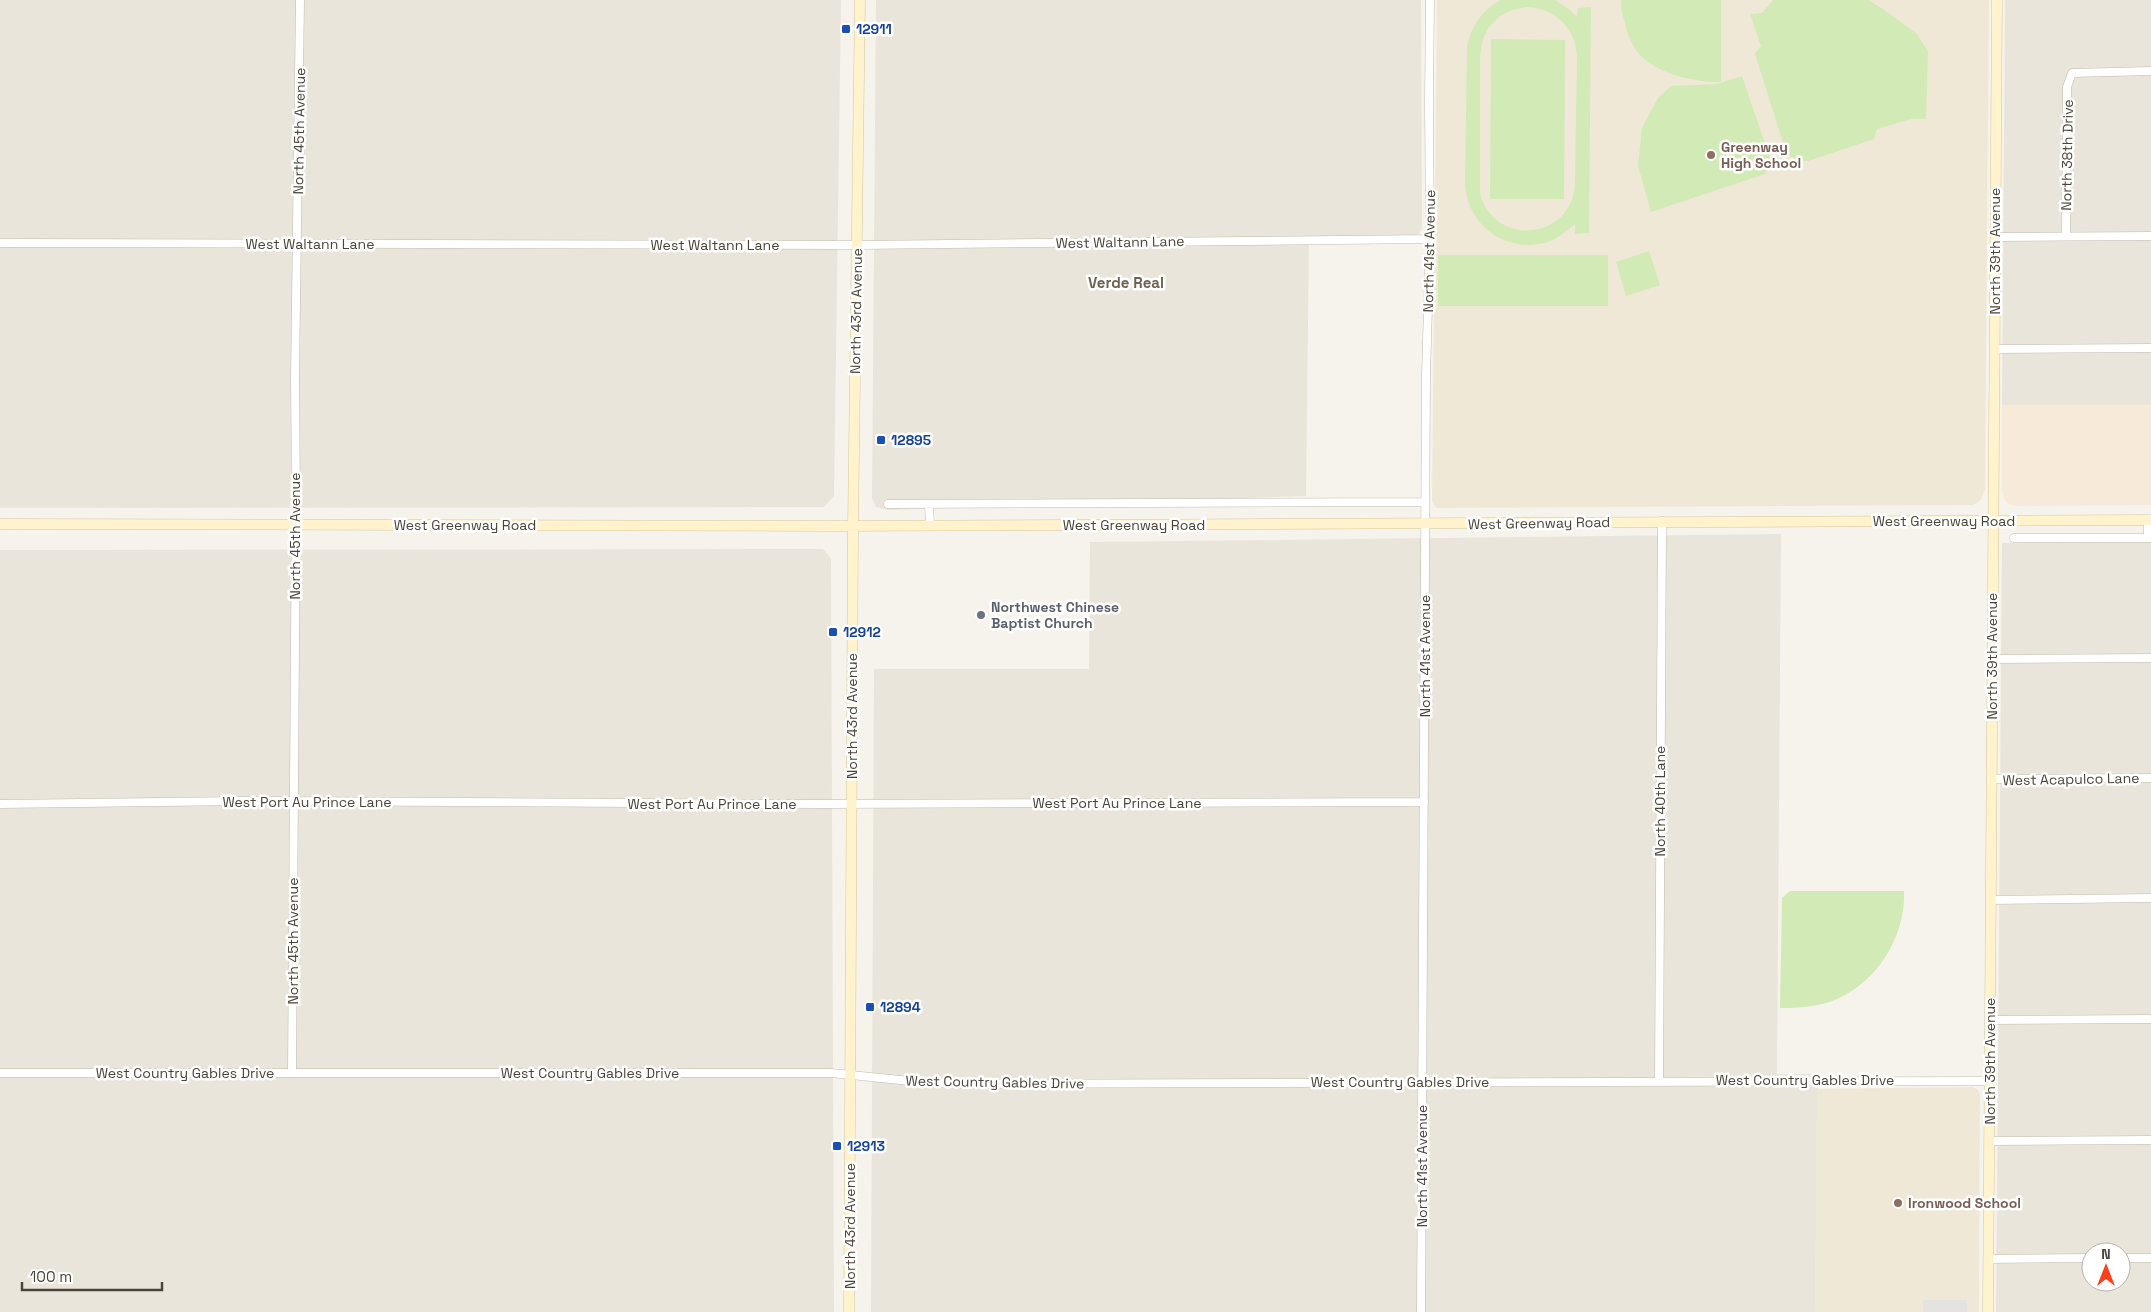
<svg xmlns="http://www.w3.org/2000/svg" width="2151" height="1312" font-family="'Space Grotesk',sans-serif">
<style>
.residential{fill:#eae5da;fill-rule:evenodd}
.commercial{fill:#f7ead8}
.education{fill:#efe8d6}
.green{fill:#d2eab5;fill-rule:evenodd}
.parking{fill:#e5e3e0}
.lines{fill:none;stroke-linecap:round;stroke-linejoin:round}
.street-casing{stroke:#c2bbae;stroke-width:9}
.secondary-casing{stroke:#d6c79b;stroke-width:11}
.street{stroke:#fff;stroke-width:8}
.secondary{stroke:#fff3cd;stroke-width:10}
.transit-dot{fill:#1a4fb4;stroke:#fff;stroke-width:2}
.education-dot{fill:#8d6e63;stroke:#fff;stroke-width:2}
.worship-dot{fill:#6b7280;stroke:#fff;stroke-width:2}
.labels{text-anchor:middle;stroke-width:5;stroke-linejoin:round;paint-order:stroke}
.transit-label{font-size:14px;font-weight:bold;fill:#164399;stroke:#fff;text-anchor:start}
.street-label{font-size:14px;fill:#4b4439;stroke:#fff}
.education-label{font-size:14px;font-weight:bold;fill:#785e54;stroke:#fff;text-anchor:start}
.worship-label{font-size:14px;font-weight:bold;fill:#5b616d;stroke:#fff;text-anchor:start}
.neighbourhood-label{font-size:15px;font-weight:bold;fill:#6e6250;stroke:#fff}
</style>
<rect width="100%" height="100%" fill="#f6f3ec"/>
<!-- residential -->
<path class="residential" d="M0 0H841L834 496 824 507 0 508Z
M876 0H1421L1422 228 1419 234 1413 236H1309L1306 496 888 510 876 507 872 498Z
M2005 0H2151V405H2002Z
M1781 534 1777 1074H1818L1815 1312H871L874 669H1089L1090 542Z
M2151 542V1312H1996L2002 543ZM2091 1252H2121V1282H2091Z
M823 549 831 559 834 1312H0V550Z"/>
<!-- commercial -->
<path class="commercial" d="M2002 405H2151V505L2015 506 2009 504 2004 499 2002 490Z"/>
<!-- education -->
<path class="education" d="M1437 0H1989L1985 488 1981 500 1973 505 1436 508 1432 500Z
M1972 1087 1977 1089 1980 1094 1979 1312H1815L1817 1089Z"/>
<!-- green -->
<path class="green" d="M1501 0H1555L1570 10 1577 17 1578 8 1591 7 1589 233 1575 234V224C1568 229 1561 236 1553 240 1511 257 1467 228 1465 183L1467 47C1471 26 1482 10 1501 0ZM1527 7C1555 8 1576 28 1577 57L1575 183C1573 240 1495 248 1480 194V57L1482 42 1488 28 1500 16 1512 10Z
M1621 0H1721V82C1695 82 1661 75 1642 57 1633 48 1627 34 1625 23 1623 15 1620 8 1621 0Z
M1773 0H1868L1883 9 1917 34 1928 52 1926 119H1911L1877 129 1874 139 1808 161H1801L1787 155 1755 54 1761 46 1750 14 1762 13Z
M1491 39 1565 40 1564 199H1490Z
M1742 76 1771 161 1765 174 1651 212 1638 166 1642 128 1658 98 1671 86 1717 84Z
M1649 251 1660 285 1626 296 1616 262Z
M1438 255H1608V306H1438Z
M1790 891H1904C1906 935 1878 981 1837 999 1819 1007 1799 1008 1780 1008L1782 898Z"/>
<!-- parking -->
<path class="parking" d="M1923 1300H1967V1312H1923Z"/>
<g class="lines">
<!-- street casing -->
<g class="street-casing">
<path id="street" d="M2066 236 2067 87 2072 73 2151 71
M1995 237 2151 236
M0 243 857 245 1430 239
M1995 349 2151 348
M888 504 1425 502
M929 504 930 526
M2148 520V538
M2014 538H2151
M1992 659 2151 658
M1991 779 2151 778
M0 804 242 801 827 804 1424 802
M1991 900 2151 898
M1990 1020 2151 1019
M0 1073H831L930 1083 967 1084 1990 1081
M292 1073 296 501 295 378 300 0
M1659 1081 1662 521
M1989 1141 2151 1140
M2121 1258H2151
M1989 1259 2091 1258
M1421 1312 1426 375 1430 239 1429 103 1430 0"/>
</g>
<!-- secondary casing -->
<g class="secondary-casing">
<path id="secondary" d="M0 524 830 526 2151 520
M849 1312 853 526 860 0
M1988 1312 1997 0"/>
</g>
<!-- street -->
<use href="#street" class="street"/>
<!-- secondary -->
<use href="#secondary" class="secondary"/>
</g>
<!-- markers -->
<g class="transit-dot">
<rect x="841" y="24" width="10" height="10" rx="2.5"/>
<rect x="876" y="435" width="10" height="10" rx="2.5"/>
<rect x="828" y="627" width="10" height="10" rx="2.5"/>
<rect x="865" y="1002" width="10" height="10" rx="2.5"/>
<rect x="832" y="1141" width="10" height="10" rx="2.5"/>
</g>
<g class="education-dot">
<circle cx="1711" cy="155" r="5"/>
<circle cx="1898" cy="1203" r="5"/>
</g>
<circle class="worship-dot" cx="981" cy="615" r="5"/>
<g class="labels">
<!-- transit labels -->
<g class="transit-label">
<text x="856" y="34">12911</text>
<text x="891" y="445">12895</text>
<text x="843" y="637">12912</text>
<text x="880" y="1012">12894</text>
<text x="847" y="1151">12913</text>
</g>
<!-- street labels -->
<g class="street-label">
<text transform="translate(299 131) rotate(-89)" y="5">North 45th Avenue</text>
<text transform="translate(2067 155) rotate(-89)" y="5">North 38th Drive</text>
<text transform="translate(1120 242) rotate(-1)" y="5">West Waltann Lane</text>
<text x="310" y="249">West Waltann Lane</text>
<text x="715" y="250">West Waltann Lane</text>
<text transform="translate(1429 251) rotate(-89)" y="5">North 41st Avenue</text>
<text transform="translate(1995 251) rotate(-90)" y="5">North 39th Avenue</text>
<text transform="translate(856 311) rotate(-89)" y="5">North 43rd Avenue</text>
<text x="1944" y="526">West Greenway Road</text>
<text transform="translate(1539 523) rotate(-1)" y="5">West Greenway Road</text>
<text x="465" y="530">West Greenway Road</text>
<text x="1134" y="530">West Greenway Road</text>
<text transform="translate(295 536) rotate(-90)" y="5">North 45th Avenue</text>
<text transform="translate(1425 656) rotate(-90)" y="5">North 41st Avenue</text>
<text transform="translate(1992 656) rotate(-90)" y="5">North 39th Avenue</text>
<text transform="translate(852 716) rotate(-90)" y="5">North 43rd Avenue</text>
<text transform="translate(2071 779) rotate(-1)" y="5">West Acapulco Lane</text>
<text transform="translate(1660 801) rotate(-90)" y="5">North 40th Lane</text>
<text x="307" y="807">West Port Au Prince Lane</text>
<text x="1117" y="808">West Port Au Prince Lane</text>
<text x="712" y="809">West Port Au Prince Lane</text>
<text transform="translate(293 941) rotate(-90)" y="5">North 45th Avenue</text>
<text transform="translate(1990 1061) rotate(-90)" y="5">North 39th Avenue</text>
<text x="185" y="1078">West Country Gables Drive</text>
<text x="590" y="1078">West Country Gables Drive</text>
<text x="1805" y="1085">West Country Gables Drive</text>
<text transform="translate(995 1082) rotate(1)" y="5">West Country Gables Drive</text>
<text x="1400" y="1087">West Country Gables Drive</text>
<text transform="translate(1422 1166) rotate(-90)" y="5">North 41st Avenue</text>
<text transform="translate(850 1226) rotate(-90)" y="5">North 43rd Avenue</text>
</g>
<!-- education labels -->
<g class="education-label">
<text x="1721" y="152">Greenway<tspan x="1721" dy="16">High School</tspan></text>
<text x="1908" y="1208">Ironwood School</text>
</g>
<!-- worship labels -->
<g class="worship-label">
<text x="991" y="612">Northwest Chinese<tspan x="991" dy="16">Baptist Church</tspan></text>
</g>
<!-- neighbourhood labels -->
<g class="neighbourhood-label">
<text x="1126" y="288">Verde Real</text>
</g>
</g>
<!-- north arrow -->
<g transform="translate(2106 1267)"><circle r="24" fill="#ffffff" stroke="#b7b4b0"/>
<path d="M0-4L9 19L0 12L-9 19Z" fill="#fc3f1d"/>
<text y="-8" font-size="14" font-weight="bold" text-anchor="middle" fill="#4b4439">N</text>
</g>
<!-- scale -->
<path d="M22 1282v8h140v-8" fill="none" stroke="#4b4439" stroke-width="2.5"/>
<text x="30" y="1282" font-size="15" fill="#4b4439" stroke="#ffffff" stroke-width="4" paint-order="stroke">100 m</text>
</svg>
